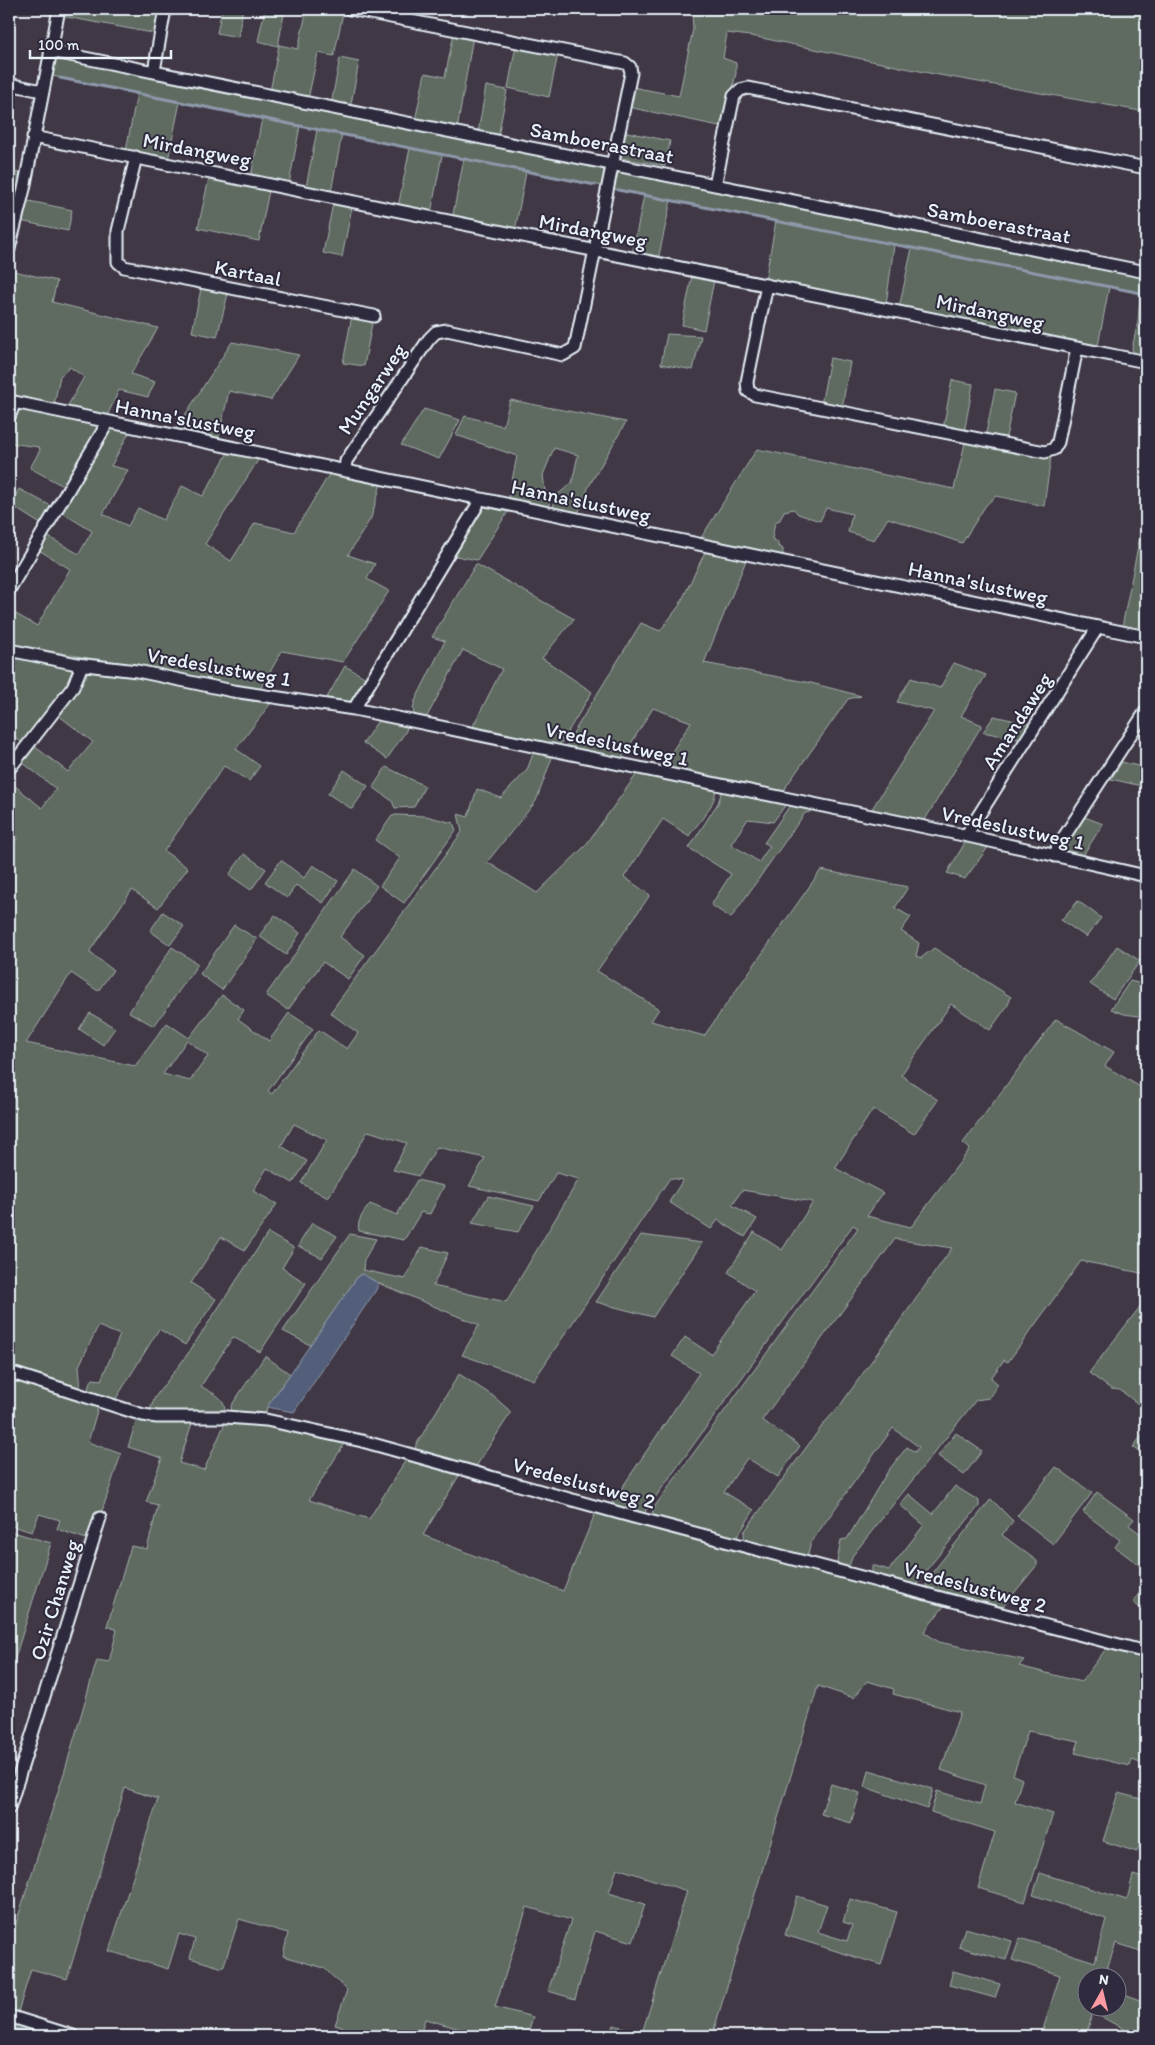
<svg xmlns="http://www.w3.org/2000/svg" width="1155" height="2045" font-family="Itim,sans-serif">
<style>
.green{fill:#5e6b60;stroke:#a3aeac;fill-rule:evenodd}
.water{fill:#525e7a;stroke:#8e99ac}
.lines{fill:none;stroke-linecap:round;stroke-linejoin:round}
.stream{stroke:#8e99ac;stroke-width:3}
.minor-casing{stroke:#e8f1f8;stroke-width:15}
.minor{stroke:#2f2a3d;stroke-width:11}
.labels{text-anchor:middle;stroke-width:4;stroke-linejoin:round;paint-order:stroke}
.street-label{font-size:21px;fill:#e8f1f8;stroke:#2f2a3d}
</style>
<rect width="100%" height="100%" fill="#413845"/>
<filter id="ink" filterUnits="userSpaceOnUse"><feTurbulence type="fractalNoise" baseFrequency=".02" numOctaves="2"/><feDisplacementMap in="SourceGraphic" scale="10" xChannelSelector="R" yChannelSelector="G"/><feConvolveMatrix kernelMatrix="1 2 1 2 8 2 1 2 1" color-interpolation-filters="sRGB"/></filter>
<g filter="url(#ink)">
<!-- green -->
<path class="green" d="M62 9H137L162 13 158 34 61 16Z
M222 9H243L238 37 217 33Z
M265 9H285L278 46 258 41Z
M307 9H324L343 13 334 56 318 53 308 99 270 92 279 45 298 49Z
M695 9H1146V112L934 74 757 37 727 33 723 58 736 63V73L724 127 628 107 632 87 679 96 693 29 692 11Z
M454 33 473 36 457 130 415 121 425 73 445 77Z
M516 45 558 54 549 97 508 88Z
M57 57 603 168 605 175 603 186 526 172 515 231 452 219 464 159 442 155 431 213 398 207 410 148 342 134 331 192 306 187 317 130 300 126 289 184 251 177 262 118 180 102 168 160 126 151 137 93 47 75 52 60Z
M340 58 359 62 350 109 331 105Z
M486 86 507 90 498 137 478 133Z
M622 131 670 141 665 166 617 157Z
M617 170 1136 273 1146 288V356L1133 352 1132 348 1138 322 1140 293 1109 287 1098 346 1089 347 899 308 912 248 894 245 886 305 765 281 776 221 671 200 658 260 632 255 644 195 609 188 611 175Z
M9 171 24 174 20 195 9 193Z
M209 178 269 190 259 241 198 228Z
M24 200 72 210 68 231 20 221Z
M333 203 352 207 342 257 323 253Z
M9 270 57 281 52 302 158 328 131 374 155 382 148 397 119 390 107 416 66 409 84 377 70 367 60 376 54 405 9 395Z
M692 276 714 280 704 330 682 325Z
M202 284 229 290 217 337 192 332Z
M352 315 373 318 364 366 343 363Z
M667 334 701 336 693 370 661 364Z
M232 342 299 355 271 400 229 391 218 440 174 432Z
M830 358 850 362 842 408 821 405Z
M952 380 973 384 964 433 943 429Z
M995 389 1015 393 1005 442 985 438Z
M510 400 626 422 589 486 577 516 552 510 557 495 572 483 578 455 554 448 543 475 545 491 551 495 548 509 508 500 517 456 456 435 465 416 503 426Z
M21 408 101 425 65 487 30 468 40 450 39 447 9 443V423L17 409Z
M424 409 460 420 439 459 401 445Z
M110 427 130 431 111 466 128 470 103 514 128 526 138 508 163 520 182 486 203 496 229 451 260 457 205 544 231 561 255 523 294 532 330 473 381 484 371 518 348 555 375 564 367 579 389 591 343 662 282 651 259 691 277 695 236 749 260 766 249 781 224 766 164 851 188 868 158 908 132 890 89 952 113 970 98 991 71 973 26 1043 135 1066 167 1023 189 1038 222 995 244 1010 238 1019 269 1041 289 1013 313 1029 268 1091 272 1094 319 1030 347 1049 358 1033 330 1013 462 832 458 814 468 817 477 789 501 798 527 770 534 751 553 755 536 801 487 862 537 893 585 846 639 771 715 787C719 802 697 824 689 836L663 819 624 877 650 895 597 971 659 1009 651 1021 704 1036 821 870 908 887 895 908 911 917 901 931 919 943 916 956 921 958 934 948 1011 997 1008 1005 990 1030 951 1004 901 1075 938 1100 914 1134 873 1109 835 1168 883 1193 867 1216 911 1227 970 1149 963 1143 1056 1019 1114 1052 1105 1066 1142 1088 1146 1082V1274L1081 1261 1008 1362 1004 1360 991 1378 998 1384 989 1398 976 1400 853 1555 849 1566 845 1568 837 1562 841 1540 847 1539 888 1471 907 1447 915 1452 919 1447 893 1428 811 1542 807 1559 744 1541V1532L825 1422 839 1407 952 1248 895 1239 762 1420 800 1446 778 1477 747 1458 724 1492 754 1510 736 1539 650 1518 655 1506 858 1228 853 1225 646 1510 644 1516 609 1507 699 1373 672 1356 685 1337 711 1354 755 1291 728 1272 754 1232 782 1250 813 1202 742 1190 732 1205 757 1219 745 1237 718 1220 711 1229 669 1202 683 1180 670 1178 534 1380 462 1355 479 1325 378 1283 362 1274 358 1276 310 1345 283 1331 350 1234 376 1239 364 1260 363 1270 405 1279 422 1247 448 1253 433 1286 506 1302 579 1179 556 1173 539 1201 469 1186 485 1158 437 1147 419 1176 393 1170 407 1143 368 1131 328 1198 301 1183 327 1140 294 1124 281 1146 307 1161 293 1183 267 1168 253 1191 277 1204 245 1250 221 1237 191 1283 216 1299 185 1345 159 1329 114 1402 88 1393 89 1384 93 1379 101 1380 120 1335 98 1326 79 1366 81 1391 9 1368V850L18 837 9 831V781L42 808 56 789 22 762 34 746 68 772 93 742 58 715 87 676 82 657 9 643V610L37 626 70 569 37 549 45 535 79 554 92 531 59 511ZM187 1040 208 1056 190 1081 163 1074Z
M966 439 1051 456 1044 506 996 496 986 505 962 543 888 518 874 540 848 532 852 514 826 508 820 521 798 514 794 509 784 511 780 520 775 522 772 539 778 542V546L783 549V558L699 541 757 449 954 489Z
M19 489 53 507 42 525 9 504V498L13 500Z
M482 504 509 510 477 560 451 555Z
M1142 526 1146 527V631L1122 627Z
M706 550 747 558 704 663 811 683 861 696 848 699 787 785 783 795 660 770 691 722 653 708 620 761 566 749 567 743 641 623 660 631 679 606Z
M476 564 574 619 542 658 592 692 561 743 557 746 471 730 502 669 463 650 425 720 415 718 413 709 415 701 445 641 432 637Z
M9 654 72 667 75 675 24 744 9 733Z
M954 663 986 675 961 716 982 725 923 823 870 812 934 711 897 702 911 678 940 688Z
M345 666 366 678 349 705 325 701Z
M994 716 1033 725 1023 740 983 732Z
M379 719 407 725 406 731 387 759 363 743Z
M1122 762 1146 768V787L1111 779Z
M386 767 425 786 414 807 395 808 392 801 373 787Z
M344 770 368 786 352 809 328 794Z
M726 789 787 803 773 822 748 819 731 844 759 862 770 846 764 843 791 804 812 808 810 812 805 813 731 918 711 905 731 874 689 848 718 803 722 791Z
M396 815 426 816 453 823 456 830 404 903 380 886 400 858 375 840 392 816Z
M1082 816 1103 824 1085 852 1084 859 1062 854 1061 847Z
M966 841 989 846 965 879 947 873Z
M244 854 266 869 251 890 229 875Z
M281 860 304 878 313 865 338 881 323 903 296 885 287 898 265 882Z
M355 869 377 886 340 937 365 955 348 979 323 962 288 1010 266 995Z
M1078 901 1101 918 1086 937 1061 920Z
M163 912 184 926 170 945 150 931Z
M275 915 300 933 286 955 259 936Z
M234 925 257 939 222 990 200 974Z
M1117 946 1140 961 1113 999 1090 984Z
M172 947 198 964 154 1026 129 1012Z
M1130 981 1146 985V1017L1124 1014 1111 1009Z
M90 1013 115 1028 103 1045 79 1029Z
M417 1180 444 1186 430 1214 421 1212 404 1240 359 1231C356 1221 364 1212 370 1204L397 1215Z
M488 1196 534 1206 518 1232 472 1223Z
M312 1223 337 1236 322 1258 298 1246Z
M268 1233 294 1248 282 1268 306 1283 260 1352 233 1337 201 1386C212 1394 228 1397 224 1413H149L155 1397 187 1355Z
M641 1235 702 1243 653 1317 596 1302Z
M1146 1299V1410L1120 1390 1111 1389 1089 1373Z
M265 1356 290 1374 267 1407 265 1417 232 1412 231 1406Z
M459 1374 493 1396 510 1411V1414L475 1468 414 1453 416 1445Z
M9 1375 99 1404 88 1442 121 1454 92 1541 57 1529 60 1520 39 1514 32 1532 9 1525Z
M138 1416 193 1420 179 1463 204 1470 226 1421 266 1424 346 1441 309 1500 369 1519 407 1458 460 1474 423 1535 563 1591 597 1509 947 1602 924 1632 939 1642 1024 1660 1019 1666 1081 1682 1108 1646 1146 1656 1144 1725 1146 1765 1132 1760 1130 1766 1075 1753 1079 1741 1028 1731 1013 1775 1022 1779 1015 1802 1053 1814 1025 1902 978 1888 995 1832 931 1812 937 1791 980 1804 985 1785 941 1770 960 1712 893 1694 894 1689 867 1681 854 1698 818 1686 712 2036H610L614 2025 642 2033 687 1891 617 1868 609 1893 645 1904 633 1942 595 1931 575 1999 548 1991 571 1920 527 1907 495 2007 533 2017 527 2036H502L487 2032 485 2036 425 2019 420 2036H346L348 2029 335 2025 347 1990 324 1968 283 1956 288 1933 239 1919 223 1968 190 1958 195 1939 179 1934 168 1969 109 1951 158 1799 125 1788 67 1979 31 1969 18 2012 9 2009V1945L65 1770 97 1660 109 1662 117 1630 107 1626 131 1546 147 1549 158 1505 146 1502 162 1458 128 1447Z
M1146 1430V1456L1133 1447Z
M956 1433 982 1451 964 1475 938 1456Z
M1056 1467 1092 1493 1053 1544 1017 1516Z
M955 1486 979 1501V1506L924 1573 915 1587 872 1575V1565L889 1570 924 1525 900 1505 909 1494 933 1514Z
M1097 1492 1134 1519 1129 1525 1146 1538V1570L1115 1547 1120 1540 1083 1512Z
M991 1499 1013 1521 1002 1535 1037 1561V1565L1002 1608 930 1591 926 1585 928 1578Z
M9 1531 51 1543 9 1677Z
M1146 1583V1613L1133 1602Z
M869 1770 933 1789 927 1809 865 1787Z
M831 1784 860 1793 851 1823 821 1814Z
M1118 1793 1145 1800 1146 1796V1841L1141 1840 1137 1852 1103 1841Z
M1040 1873 1127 1900 1133 1875 1146 1879V1953L1116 1943 1104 1977 1088 1978V2008H1118V1991L1146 2003V2036H1136L1093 2012 1087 2032 1093 2036H1041L1060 1975 1012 1960 1020 1938 1095 1962 1106 1919 1033 1895Z
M797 1896 827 1905 818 1932 847 1941 852 1925 843 1922 850 1899 897 1912 881 1965 785 1935Z
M965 1928 1012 1941 1006 1960 959 1947Z
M953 1971 1000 1984 995 1998 949 1985Z
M9 2021 58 2036H9Z"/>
<!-- water -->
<path class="water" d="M362 1274 378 1283 376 1290 294 1412 267 1407 358 1276Z"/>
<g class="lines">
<!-- stream -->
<path class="stream" d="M60 78 595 185
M618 190 1141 293
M9 2027 40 2036"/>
<!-- minor casing -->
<g class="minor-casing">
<path id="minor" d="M50 51 1146 272
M154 71 165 9
M9 84 42 91
M33 137 1146 362
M136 157 118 231V262L124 267 374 316
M715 185 734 96 740 90 748 88 1146 168
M9 249 24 189 59 9
M767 285 747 382 748 391 755 395 1045 452 1054 449 1058 442 1077 348
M9 401 1146 637
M9 417 15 402
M345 470 346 461 429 339 436 332 447 330 563 355 575 348 631 73 630 67 625 63 350 9
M9 590 104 429 106 422
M9 650 77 664 80 670 73 687 9 769
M77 664 137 671 233 691 354 709 968 836 1146 876
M354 709 477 506 478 499
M968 836 970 829 1098 627
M1055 856 1058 846 1146 711
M9 1372 143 1415 157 1417H226L266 1420 362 1441 630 1516 1146 1652
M9 1808 100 1518
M9 2016 73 2036"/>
</g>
<!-- minor -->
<use href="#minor" class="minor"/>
</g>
</g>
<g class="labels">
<!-- street labels -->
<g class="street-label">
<text transform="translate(602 143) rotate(11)" y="7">Samboerastraat</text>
<text transform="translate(197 150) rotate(11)" y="7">Mirdangweg</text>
<text transform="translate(999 223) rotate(11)" y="7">Samboerastraat</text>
<text transform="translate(593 231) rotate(11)" y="7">Mirdangweg</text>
<text transform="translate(248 273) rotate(11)" y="7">Kartaal</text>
<text transform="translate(990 312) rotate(12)" y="7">Mirdangweg</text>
<text transform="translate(372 389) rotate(-56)" y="7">Mungarweg</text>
<text transform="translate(185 419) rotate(11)" y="7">Hanna'slustweg</text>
<text transform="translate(581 501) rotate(12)" y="7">Hanna'slustweg</text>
<text transform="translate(978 583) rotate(12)" y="7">Hanna'slustweg</text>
<text transform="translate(219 667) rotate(10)" y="7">Vredeslustweg 1</text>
<text transform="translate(1017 721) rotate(-57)" y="7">Amandaweg</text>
<text transform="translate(617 744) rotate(12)" y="7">Vredeslustweg 1</text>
<text transform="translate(1013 828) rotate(12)" y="7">Vredeslustweg 1</text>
<text transform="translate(584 1483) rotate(15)" y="7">Vredeslustweg 2</text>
<text transform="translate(975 1587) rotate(15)" y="7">Vredeslustweg 2</text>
<text transform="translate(55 1600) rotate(-73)" y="7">Ozir Chanweg</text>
</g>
</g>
<!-- margin -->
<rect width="1155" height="2045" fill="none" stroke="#2f2a3d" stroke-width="30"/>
<rect x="15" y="15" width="1125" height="2015" fill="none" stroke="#e8f1f8" stroke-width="2" filter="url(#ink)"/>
<!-- north arrow -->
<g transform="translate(1102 1992) rotate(8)"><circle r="24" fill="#2f2a3d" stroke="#797a88"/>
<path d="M0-4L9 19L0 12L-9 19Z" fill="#ff9aa2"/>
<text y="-8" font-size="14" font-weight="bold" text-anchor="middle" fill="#e8f1f8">N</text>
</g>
<!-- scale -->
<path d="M30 50v8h141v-8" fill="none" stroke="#e8f1f8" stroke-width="2.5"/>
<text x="38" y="50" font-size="15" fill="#e8f1f8" stroke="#2f2a3d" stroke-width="4" paint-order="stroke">100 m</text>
</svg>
